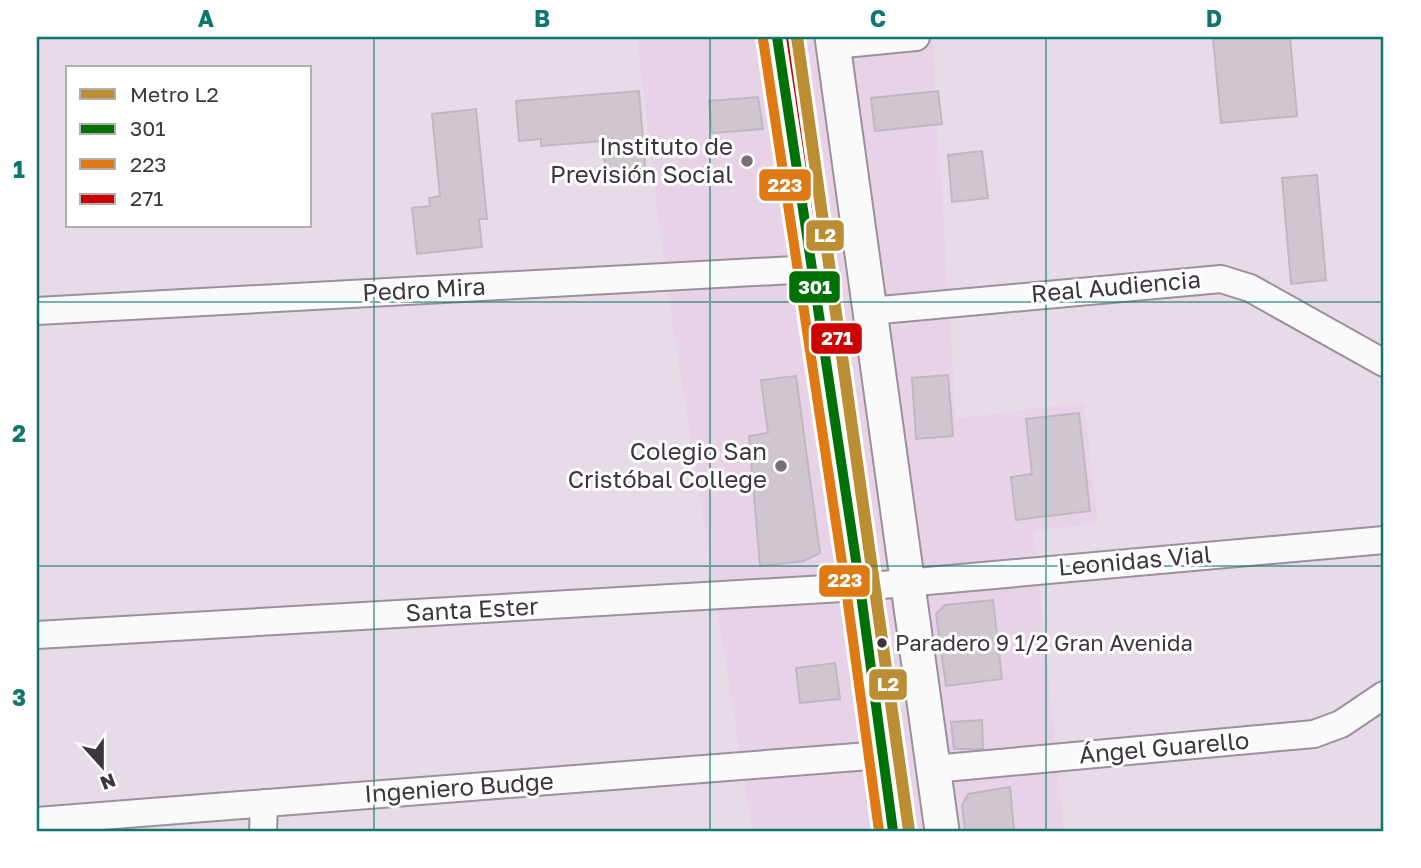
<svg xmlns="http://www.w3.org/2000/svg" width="1421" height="868" font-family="'Golos Text',sans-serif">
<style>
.built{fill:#e7d2e7}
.building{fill:#cfc6cf;stroke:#c0b7c0;stroke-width:2}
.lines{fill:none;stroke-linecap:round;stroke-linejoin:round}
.minor-casing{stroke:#9b919b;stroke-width:30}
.major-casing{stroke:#9b919b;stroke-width:37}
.minor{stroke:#fbfafb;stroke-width:26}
.major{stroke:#fbfafb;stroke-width:33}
.bus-1-casing{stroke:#fff;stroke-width:16}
.bus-2-casing{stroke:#fff;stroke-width:16}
.bus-3-casing{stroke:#fff;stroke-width:16}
.bus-1{stroke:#007106;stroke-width:10}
.bus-2{stroke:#df7914;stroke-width:10}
.bus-3{stroke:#c00;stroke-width:10}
.metro-1-casing{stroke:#fff;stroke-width:18}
.metro-1{stroke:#bb8e33;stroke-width:12}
.grid{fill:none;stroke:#0f766e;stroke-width:2;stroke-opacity:0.55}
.poi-dot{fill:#786f78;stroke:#fff;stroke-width:2.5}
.bus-dot{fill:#3d353d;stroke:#fff;stroke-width:2.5}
.labels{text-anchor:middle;stroke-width:6;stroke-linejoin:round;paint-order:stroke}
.bus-label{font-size:22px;fill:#3d353d;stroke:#fff;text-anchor:start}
.poi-label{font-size:24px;fill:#3d353d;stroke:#fff;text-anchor:end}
.street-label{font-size:24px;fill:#3d353d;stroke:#fff}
.line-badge{stroke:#fff;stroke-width:2.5}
.badge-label{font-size:19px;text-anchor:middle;font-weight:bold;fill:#fff}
.neatline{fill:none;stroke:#0f766e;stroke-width:2.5}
.grid-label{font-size:23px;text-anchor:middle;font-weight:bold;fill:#0f766e}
</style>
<rect width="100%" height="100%" fill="#e7dbe7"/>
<!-- built -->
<path class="built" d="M637 37H932L956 419 1084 402 1098 523 1034 531 1064 831H752L664 267Z"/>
<!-- building -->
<path class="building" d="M1231 37H1290L1297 116 1221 123 1213 38Z
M639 91 646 177 606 180 603 141 541 146V139L519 141 516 101Z
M938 91 942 124 875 131 871 98Z
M758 97 763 129 712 133 709 101Z
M476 109 487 219H479L482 247 417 254 412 208 430 206 429 198 440 196 432 114Z
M982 151 988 198 952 202 948 155Z
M1317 175 1326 280 1291 284 1282 178Z
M948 375 953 436 916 439 912 378Z
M796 376 820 553 804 561 760 566 749 436 768 433 761 380Z
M1079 413 1090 511 1016 520 1011 477 1032 474 1026 419Z
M993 600 1002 679 946 686 936 614 945 605Z
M835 663 840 699 800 703 796 668Z
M982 720 983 749H954L951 722Z
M1010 787 1014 831H965L962 805 968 794Z"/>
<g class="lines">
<!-- minor casing -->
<g class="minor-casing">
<path id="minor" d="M834 45 916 37
M37 311 812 269
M870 311 1221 279 1250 288 1384 363
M37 635 860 587 1384 540
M933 769 1314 734 1341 724 1384 695
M37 821 882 755
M263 831 264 803"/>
</g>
<!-- major casing -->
<g class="major-casing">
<path id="major" d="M777 37 860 587 893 831
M832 37 942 831"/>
</g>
<!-- minor -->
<use href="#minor" class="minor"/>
<!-- major -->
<use href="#major" class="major"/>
<!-- bus-1 casing -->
<g class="bus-1-casing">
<path id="bus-1" d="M777 37 860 587 893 831"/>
</g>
<!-- bus-2 casing -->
<g class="bus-2-casing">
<path id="bus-2" d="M763 39 846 589 879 831"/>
</g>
<!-- bus-3 casing -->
<g class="bus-3-casing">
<path id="bus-3" d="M791 37 874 585 907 829"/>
</g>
<!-- bus-1 -->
<use href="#bus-1" class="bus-1"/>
<!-- bus-2 -->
<use href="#bus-2" class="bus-2"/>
<!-- bus-3 -->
<use href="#bus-3" class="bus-3"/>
<!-- metro-1 casing -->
<g class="metro-1-casing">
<path id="metro-1" d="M797 37 909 831"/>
</g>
<!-- metro-1 -->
<use href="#metro-1" class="metro-1"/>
</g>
<!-- grid -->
<path class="grid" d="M374 37V831M710 37V831M1046 37V831M37 302H1384M37 566H1384"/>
<!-- markers -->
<g class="poi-dot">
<circle cx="747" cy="161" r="7"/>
<circle cx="781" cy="466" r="7"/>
</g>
<circle class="bus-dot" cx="882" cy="643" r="6"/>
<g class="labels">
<!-- bus labels -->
<g class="bus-label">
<text x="895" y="651">Paradero 9 1/2 Gran Avenida</text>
</g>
<!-- poi labels -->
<g class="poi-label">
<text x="733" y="155">Instituto de<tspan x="733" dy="28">Previsión Social</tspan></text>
<text x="767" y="460">Colegio San<tspan x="767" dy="28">Cristóbal College</tspan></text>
</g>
<!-- street labels -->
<g class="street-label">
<text transform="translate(1116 287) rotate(-5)" y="8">Real Audiencia</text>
<text transform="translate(424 290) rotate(-3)" y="8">Pedro Mira</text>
<text transform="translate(1135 561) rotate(-5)" y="8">Leonidas Vial</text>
<text transform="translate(472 610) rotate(-3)" y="8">Santa Ester</text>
<text transform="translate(1164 748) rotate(-5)" y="8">Ángel Guarello</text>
<text transform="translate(459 788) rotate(-4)" y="8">Ingeniero Budge</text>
</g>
</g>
<g class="line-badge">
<rect x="758" y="168" width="54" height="34" rx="7" fill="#df7914"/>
<rect x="805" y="219" width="40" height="33" rx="7" fill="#bb8e33"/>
<rect x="788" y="270" width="53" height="34" rx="7" fill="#007106"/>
<rect x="810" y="322" width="53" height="33" rx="7" fill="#c00"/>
<rect x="818" y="564" width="53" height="34" rx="7" fill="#df7914"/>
<rect x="868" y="668" width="40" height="33" rx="7" fill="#bb8e33"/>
</g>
<g class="badge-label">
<text x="785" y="192">223</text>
<text x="825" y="242">L2</text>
<text x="815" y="294">301</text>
<text x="837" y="345">271</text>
<text x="845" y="587">223</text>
<text x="888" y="691">L2</text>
</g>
<!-- border -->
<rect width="1421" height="868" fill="none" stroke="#ffffff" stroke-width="77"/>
<!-- legend -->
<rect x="66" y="66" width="245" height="161" fill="#ffffff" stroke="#b1aeb1" stroke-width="2"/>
<rect x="80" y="89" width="35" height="10" fill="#bb8e33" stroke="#b1aeb1" stroke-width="2"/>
<text x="130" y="102" font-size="21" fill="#3d353d">Metro L2</text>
<rect x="80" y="124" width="35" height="10" fill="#007106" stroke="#b1aeb1" stroke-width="2"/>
<text x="130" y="136" font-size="21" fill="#3d353d">301</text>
<rect x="80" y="159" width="35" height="10" fill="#df7914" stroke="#b1aeb1" stroke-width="2"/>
<text x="130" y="172" font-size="21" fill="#3d353d">223</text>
<rect x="80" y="194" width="35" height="10" fill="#cc0000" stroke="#b1aeb1" stroke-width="2"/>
<text x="130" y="206" font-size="21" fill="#3d353d">271</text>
<!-- north arrow -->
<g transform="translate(102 766) rotate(159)" stroke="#ffffff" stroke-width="5" paint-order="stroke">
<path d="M0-5L12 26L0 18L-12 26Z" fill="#3d353d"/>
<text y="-10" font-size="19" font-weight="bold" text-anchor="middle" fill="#3d353d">N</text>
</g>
<rect x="38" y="38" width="1344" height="792" class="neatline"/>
<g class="grid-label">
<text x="206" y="27">A</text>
<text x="542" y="27">B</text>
<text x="878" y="27">C</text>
<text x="1214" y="27">D</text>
<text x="19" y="178">1</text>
<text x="19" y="442">2</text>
<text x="19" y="706">3</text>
</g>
</svg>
